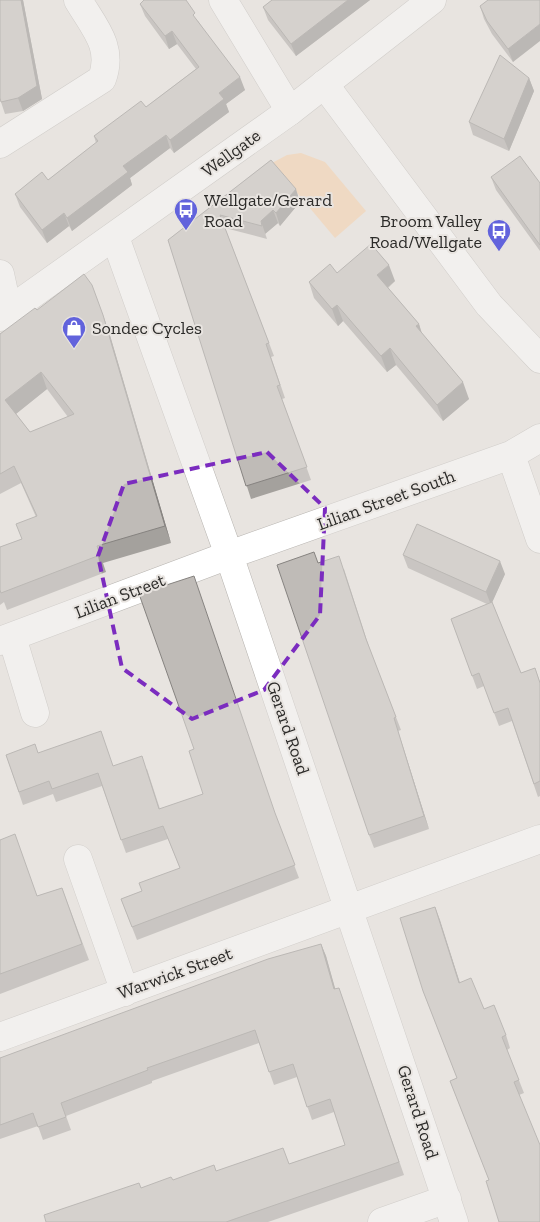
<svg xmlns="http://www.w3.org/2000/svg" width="540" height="1222" font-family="'Zilla Slab',serif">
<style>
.green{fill:#f9cd9f}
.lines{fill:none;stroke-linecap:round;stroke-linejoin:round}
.minor-casing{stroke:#b7b4b0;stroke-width:29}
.major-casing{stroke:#b7b4b0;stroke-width:29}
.minor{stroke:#fff;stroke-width:28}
.major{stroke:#fff;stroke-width:28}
.wall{fill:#a4a19d;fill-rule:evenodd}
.shaded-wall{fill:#868380}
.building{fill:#bfbbb7;stroke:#868380;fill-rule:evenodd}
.marked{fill:none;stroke:#7b2cbf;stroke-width:4;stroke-dasharray:10 6;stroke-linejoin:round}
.labels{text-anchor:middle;stroke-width:4;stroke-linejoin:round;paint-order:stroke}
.street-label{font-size:18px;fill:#2c2b29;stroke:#e8e4e0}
.poi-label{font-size:18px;fill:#2c2b29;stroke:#e8e4e0;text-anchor:start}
</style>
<rect width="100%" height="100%" fill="#e8e4e0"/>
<!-- green -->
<path class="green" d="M301 153 325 162 366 211 335 238 272 163 287 155Z"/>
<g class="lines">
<!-- minor casing -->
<g class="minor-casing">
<path id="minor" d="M223 0 290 111
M324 84 489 305 540 359
M0 144 102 79C114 47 94 27 78 0
M115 237 229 555 454 1222
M0 274 8 311
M511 455 540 539
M12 637 35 713
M0 641 229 555 511 455 540 438
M78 859 125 992
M0 1037 540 839
M382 1222 447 1199"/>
</g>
<!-- major casing -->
<g class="major-casing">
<path id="major" d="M0 317 290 111 432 0"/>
</g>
<!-- minor -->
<use href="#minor" class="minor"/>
<!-- major -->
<use href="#major" class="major"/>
</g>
<!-- wall -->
<path class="wall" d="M0 0H23L42 99 23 111 5 114 1 102Z
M272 0H370L296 56 268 20 263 7Z
M540 0 513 62 492 34 484 19 480 6Z
M140 4 198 21 245 90 226 104 229 112 174 153 170 148 130 178 132 185 72 231 69 226 47 243 20 207 15 194 48 180 96 143 94 136 146 107 196 69 177 44 169 49 145 16Z
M529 78 534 91 509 151 473 135 469 122Z
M271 160 300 202 280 226 278 223 265 234 267 239 225 228 274 356 271 357 285 398 282 399 311 480 251 499 168 240Z
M491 177 540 183V251L496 190Z
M337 273 395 281 388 288 419 324 421 332 469 399 443 421 396 365 387 372 343 321 338 326 314 298 309 282Z
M37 310 109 332 171 543 103 563 106 572 7 610 4 602 0 605V547L22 539 36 517 21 483 0 494V334ZM47 389 68 417 30 432 16 414Z
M403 555 505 574 492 602 521 673 535 668 540 682V796L538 797 512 721 499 726 484 686 477 689 451 619 487 604 408 568Z
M318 563 344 569 369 647 401 730 398 731 429 829 374 848 369 835Z
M38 753 113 766 147 769 160 809 277 820 299 878 137 940 121 899 142 891 180 868 168 839 126 853 102 786 56 802 53 794 23 805 6 755Z
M0 840 37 896 62 888 89 960 0 994Z
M435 907 460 983 484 1009 506 1035 510 1048 507 1050 524 1093 519 1095 489 1180 450 1081 457 1078 423 991Z
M321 944 326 956 335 989 339 988 404 1175 268 1222H46L141 1188 216 1171 289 1164 345 1145 334 1112 312 1120 297 1077 274 1085 259 1043 152 1081V1083L66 1116 71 1130 43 1140 38 1126 0 1139V1058Z"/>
<!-- shaded-wall -->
<path class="shaded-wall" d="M21 0H23L42 99 23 111 18 98Z
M348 0H370L296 56 291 44Z
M540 24V41L513 62 508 49Z
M172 31 177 44 169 49 165 36Z
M240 77 245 90 226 104 229 112 174 153 170 140 219 93Z
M529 78 534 91 509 151 504 139Z
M166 135 170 148 130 178 132 185 72 231 67 218 123 166Z
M296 189 300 202 280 226 276 213Z
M273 210 278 223 265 234 267 239 261 221Z
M64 213 69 226 47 243 42 230Z
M389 265 395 281 383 291 377 275Z
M337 305 343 321 338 326 332 309Z
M103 315 109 332 171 543 165 526Z
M419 324 424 340 416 326Z
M390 348 396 365 387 372 381 356Z
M41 372 47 389 12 417 5 400Z
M463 382 469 399 443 421 437 405Z
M500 561 505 574 491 605 486 592Z
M394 718 398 731 429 829 424 816Z
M435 907 440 920 464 996 459 983Z
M321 944 326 956 339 1002 334 989Z"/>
<!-- building -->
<path class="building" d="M0 0H21L37 86 18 98 1 102 0 98Z
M144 0H186L195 13 193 15 240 77 219 93 224 99 170 140 166 135 123 166 128 172 67 218 64 213 42 230 15 194 42 172 48 180 98 141 94 136 141 101 146 107 199 67 172 31 165 36 140 4Z
M272 0H348L291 44 263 7Z
M488 0H540V24L508 49 487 21 480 6Z
M500 55 529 78 504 139 469 122Z
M520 156 540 183V245L491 177Z
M271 160 296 189 276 213 273 210 261 221 262 226 220 215 269 343 266 344 280 385 277 386 307 467 246 486 168 240Z
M371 244 389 265 377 275 419 324 416 326 463 382 437 405 390 348 381 356 337 305 332 309 309 282 330 264 337 273Z
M84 274 92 285 103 315 165 526 97 546 100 555 1 593 0 590V547L22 539 16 524 37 516 14 466 0 474V334L35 308 37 310ZM41 372 74 414 30 432 5 400Z
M417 524 500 561 486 592 403 555Z
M314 552 318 563 339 556 366 639 396 717 394 718 424 816 369 835 277 565Z
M194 576 275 813 295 865 132 927 121 899 142 891 139 883 180 868 163 826 121 840 98 773 52 789 49 781 19 792 6 755 35 744 38 753 101 731 113 766 142 756 159 809 203 794 189 751 194 749 139 594Z
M492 602 521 673 535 668 540 683V781L534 784 508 708 494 713 479 673 472 676 451 619Z
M15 834 37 896 62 888 82 944 0 974V840Z
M435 907 459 983 471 978 484 1009 494 1005 506 1035 502 1037 519 1080 514 1082 540 1145V1222H499L486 1181 489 1180 450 1081 457 1078 423 991 400 918Z
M321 944 334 989 339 988 399 1162 226 1222H46L44 1215 139 1183 141 1188 171 1177 173 1180 214 1165 216 1171 283 1148 289 1164 345 1145 330 1099 307 1107 293 1064 269 1072 255 1030 147 1068 148 1070 61 1103 66 1117 38 1127 33 1113 0 1125V1058L268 959Z"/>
<!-- marked area -->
<path d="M0 0H540V1222H0ZM267 452 325 508 320 615 264 690 192 719 122 668 98 556 124 484Z" fill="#e8e4e0" fill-opacity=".55" fill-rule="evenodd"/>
<path class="marked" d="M267 452 325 508 320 615 264 690 192 719 122 668 98 556 124 484Z"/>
<!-- icons -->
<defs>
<g id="bus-pin" transform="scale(1.25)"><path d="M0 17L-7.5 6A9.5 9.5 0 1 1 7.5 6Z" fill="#6263dc" stroke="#e8e4e0"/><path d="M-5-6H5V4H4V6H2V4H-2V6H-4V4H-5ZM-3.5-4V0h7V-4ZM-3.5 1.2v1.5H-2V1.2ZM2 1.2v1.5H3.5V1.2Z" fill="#fff"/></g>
<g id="shop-pin" transform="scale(1.25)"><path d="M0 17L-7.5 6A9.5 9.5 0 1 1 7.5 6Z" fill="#6263dc" stroke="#e8e4e0"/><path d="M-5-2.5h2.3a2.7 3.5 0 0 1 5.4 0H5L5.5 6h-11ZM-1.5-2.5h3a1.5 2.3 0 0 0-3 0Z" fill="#fff"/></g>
</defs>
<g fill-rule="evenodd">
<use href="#bus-pin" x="186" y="210"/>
<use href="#bus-pin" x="499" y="231"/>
<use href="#shop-pin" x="74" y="328"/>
</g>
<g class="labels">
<!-- street labels -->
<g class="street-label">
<text transform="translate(231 153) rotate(-36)" y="6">Wellgate</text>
<text transform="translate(386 500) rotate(-20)" y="6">Lilian Street South</text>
<text transform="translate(120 596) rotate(-21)" y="6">Lilian Street</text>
<text transform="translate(288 728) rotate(71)" y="6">Gerard Road</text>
<text transform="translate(175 973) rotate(-20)" y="6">Warwick Street</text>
<text transform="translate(418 1112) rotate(72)" y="6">Gerard Road</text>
</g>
<!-- poi labels -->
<g class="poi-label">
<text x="204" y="206">Wellgate/Gerard<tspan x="204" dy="21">Road</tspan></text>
<text x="482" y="227" text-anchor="end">Broom Valley<tspan x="482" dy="21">Road/Wellgate</tspan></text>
<text x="92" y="334">Sondec Cycles</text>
</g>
</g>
</svg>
